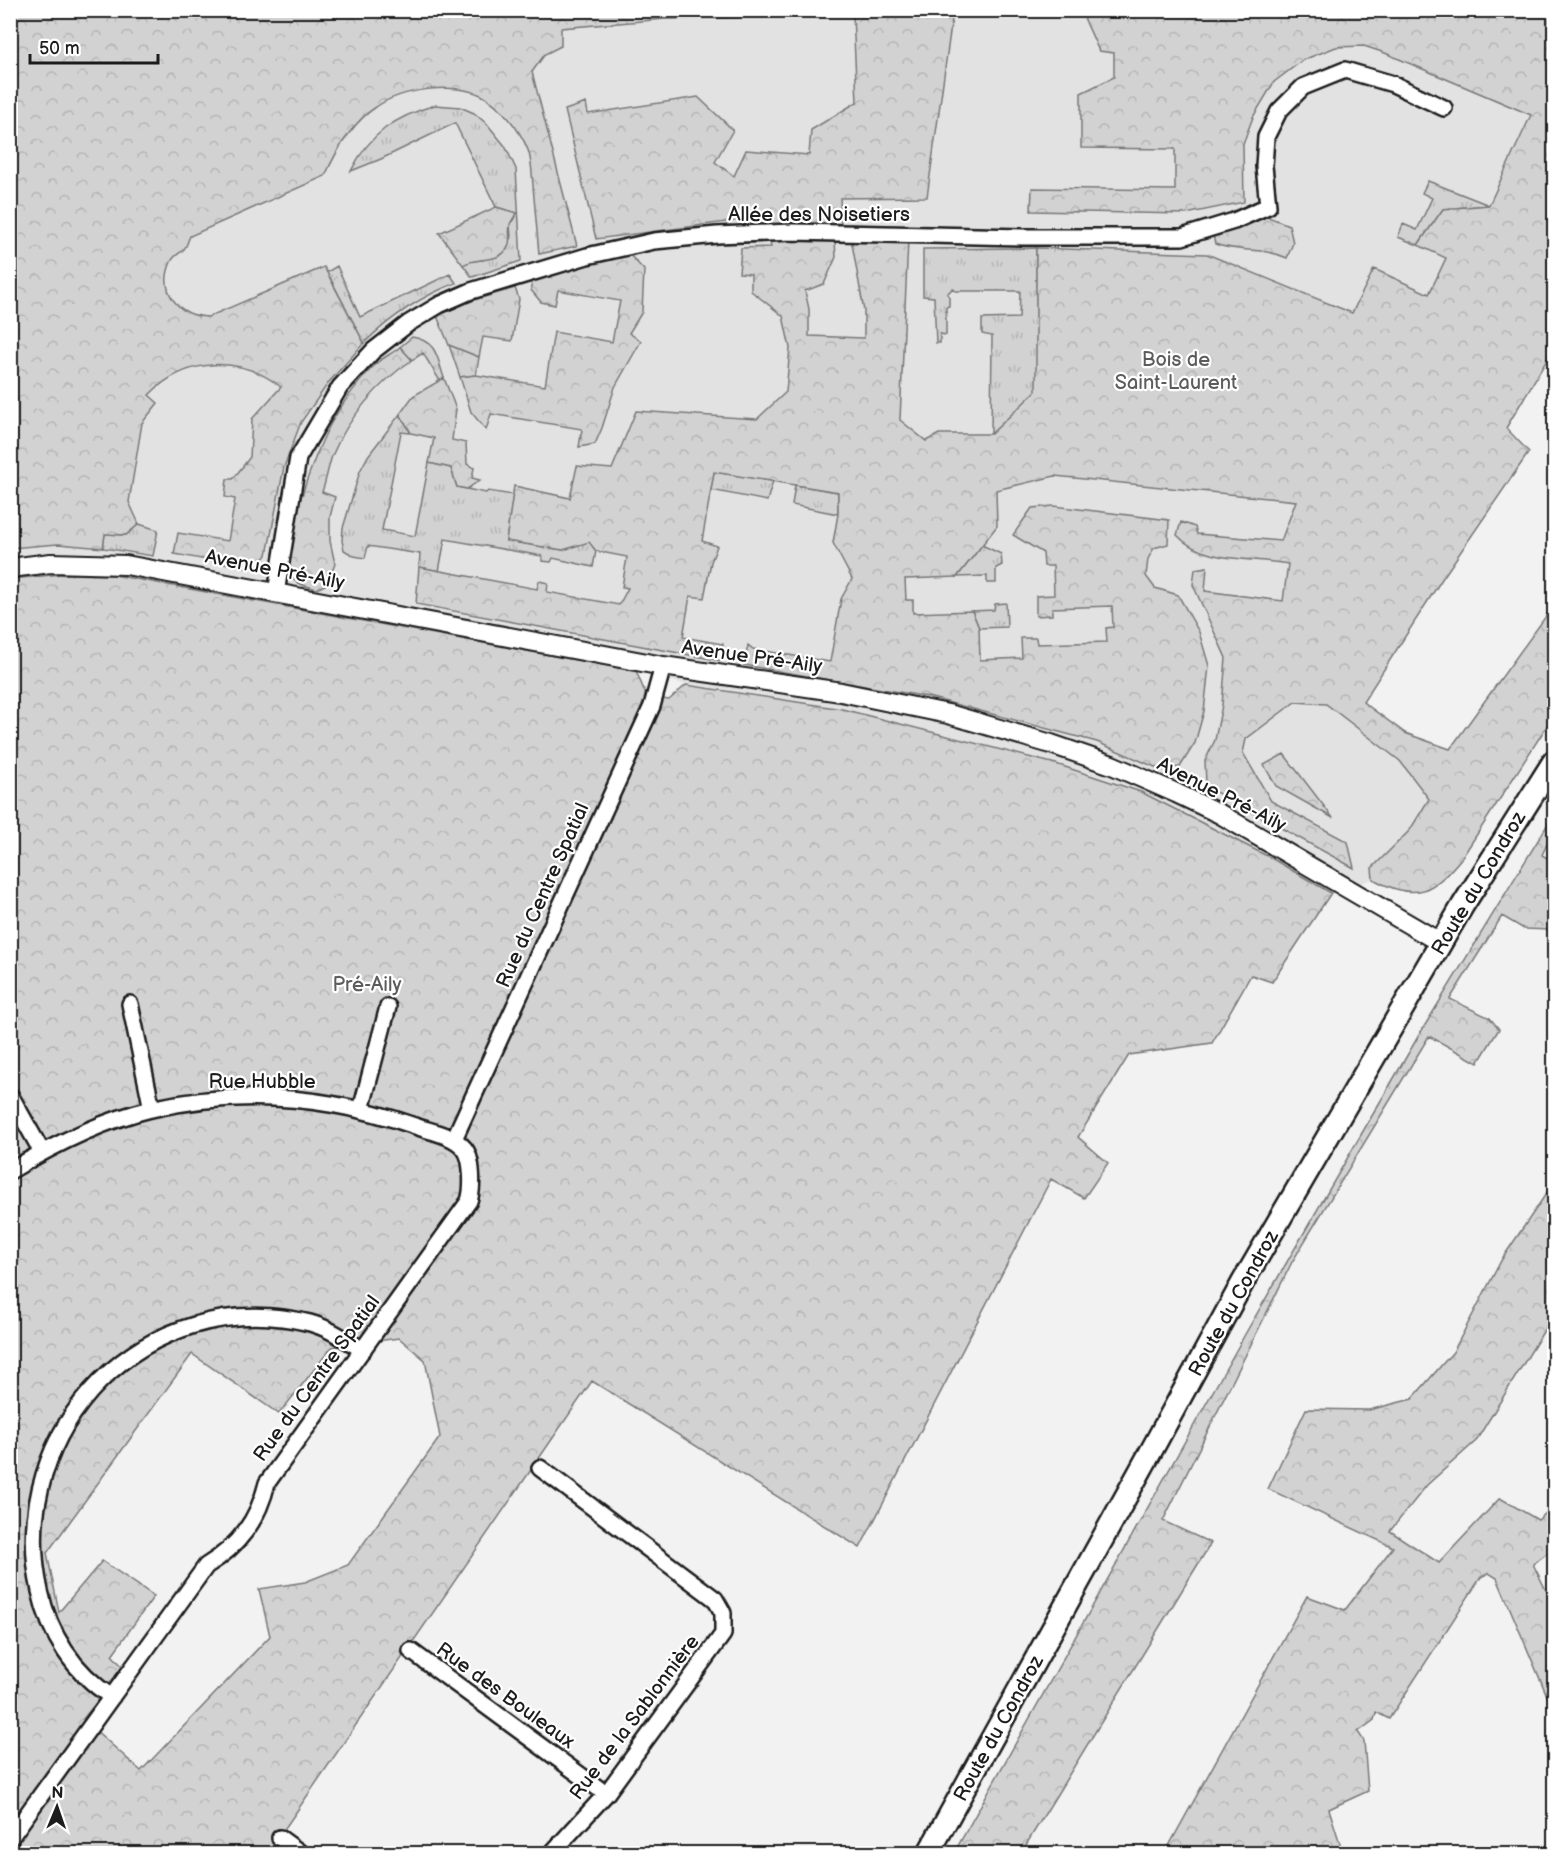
<svg xmlns="http://www.w3.org/2000/svg" width="1565" height="1864" font-family="'Balsamiq Sans',sans-serif">
<style>
.built{fill:#e2e2e2}
.grass{fill:url(#grass-tufts);stroke:#777;stroke-width:1.5}
.forest{fill:url(#forest-crowns);stroke:#777;stroke-width:1.5;fill-rule:evenodd}
.lines{fill:none;stroke-linecap:round;stroke-linejoin:round}
.minor-casing{stroke:#1c1c1c;stroke-width:20}
.tertiary-casing{stroke:#1c1c1c;stroke-width:22}
.secondary-casing{stroke:#1c1c1c;stroke-width:26}
.minor{stroke:#fff;stroke-width:15}
.tertiary{stroke:#fff;stroke-width:18}
.secondary{stroke:#fff;stroke-width:21}
.labels{text-anchor:middle;stroke-width:4.5;stroke-linejoin:round;paint-order:stroke}
.street-label{font-size:20px;fill:#1c1c1c;stroke:#fff}
.park-label{font-size:20px;fill:#5c5c5c;stroke:#fff}
</style>
<defs>
<pattern id="grass-tufts" width="24" height="20" patternUnits="userSpaceOnUse" patternTransform="scale(1.5)"><rect width="24" height="20" fill="#d2d2d2"/><path d="M3 7l-1-3M5 7V3M7 7l1-3M15 17l-1-3M17 17v-4M19 17l1-3" fill="none" stroke="#b4b4b4"/></pattern>
<pattern id="forest-crowns" width="20" height="18" patternUnits="userSpaceOnUse" patternTransform="scale(1.5)"><rect width="20" height="18" fill="#d2d2d2"/><path d="M2 6a3 3 0 1 1 6 0M12 15a3 3 0 1 1 6 0" fill="none" stroke="#b4b4b4"/></pattern>
</defs>
<rect width="100%" height="100%" fill="#f2f2f2"/>
<filter id="ink" filterUnits="userSpaceOnUse"><feTurbulence type="fractalNoise" baseFrequency=".0167" numOctaves="2"/><feDisplacementMap in="SourceGraphic" scale="12" xChannelSelector="R" yChannelSelector="G"/><feConvolveMatrix kernelMatrix="1 2 1 2 8 2 1 2 1" color-interpolation-filters="sRGB"/></filter>
<g filter="url(#ink)">
<!-- built -->
<path class="built" d="M432 11H1229L1554 69 1246 739 1295 702 1326 704 1400 761 1429 799 1410 830 1372 868 1373 879 1331 893 1271 858 1141 792 1056 764 842 709 686 685 636 671 62 574 11 579V213Z"/>
<!-- grass -->
<path class="grass" d="M435 105 460 107 474 113 488 125 505 146 516 169 521 261 472 277 463 265 469 261 483 260 511 238 510 225 517 213 496 207 455 123 381 159 351 171C370 133 395 117 435 105Z
M1428 181 1489 205 1443 209 1418 245 1398 237 1403 224 1417 230 1432 198 1422 193Z
M1036 248 1037 391 991 434 992 336 982 334V319L1019 318 1020 291H955L953 288 947 294 949 296V306L946 307V335L940 334V343H936L934 297 923 296V249Z
M337 266 360 317 450 274 456 283C421 296 391 317 364 343L327 272Z
M412 337C437 341 437 357 444 378L440 381 423 353 412 360 400 347Z
M449 345 479 357 476 375 460 377Z
M400 414 411 433 401 432 382 530 415 536 429 463 451 468 457 487 486 493 488 491 513 495 506 541 563 550 589 541 596 551 593 567 553 558 551 562 542 561V556L445 539 439 571 419 567 420 554 368 546 365 558 354 556 344 550 342 541 343 528 360 471 368 456Z
M714 472 773 481 767 501 711 490Z
M795 485 838 492V514L792 505Z
M139 524 158 530 153 556 103 548 105 534 126 535Z
M982 545 1001 554 1002 565 996 568V583H987V576L957 577Z
M1006 603 1007 627 979 628 972 611 994 610 995 604Z"/>
<!-- forest -->
<path class="forest" d="M10 11H953L927 197 840 198 841 224 834 225 836 257 824 284 805 291 809 309V336L864 338V311L851 238 908 240 900 420 926 441 939 434H991L1036 391V248L1207 254 1352 313 1374 269 1429 294 1446 258 1418 245 1443 209 1489 205 1531 115 1385 53 1364 46 1336 47 1303 60 1274 82 1253 117 1243 144 1244 202 1186 214 1031 211 1032 188 1175 190V149L1081 148V93L1114 77V53L1099 51 1081 11H1079H1554V348L1506 428 1529 452 1442 579 1363 702 1405 733 1450 749 1554 605V715L1463 856C1434 892 1416 903 1373 879L1372 868 1410 830 1429 799 1400 761 1326 704 1295 702 1246 739 1243 753 1271 801 1348 842 1354 868 1210 789 1206 783 1205 761 1215 740 1222 705 1226 658 1193 585 1195 569 1207 567 1205 591 1283 601 1288 564C1253 557 1203 564 1177 535L1181 522 1195 527 1197 534 1281 541 1296 501 1055 476 996 490 997 526 957 577 905 579 906 600H913V613L972 611 979 628 980 660 1022 658 1021 638H1036L1037 644 1107 642 1106 628 1113 627 1112 606 1052 608V615L1036 616V596L1054 595 1053 566H1044L1043 553 1013 535 1032 508 1054 506 1169 520 1168 544 1154 548 1148 559 1146 576 1155 588 1178 595 1199 632 1209 666 1204 711 1195 743 1180 767 1162 770 1097 742 928 697 744 665 748 645 753 649 830 662 841 599 852 579 833 543 838 514V492L714 472 702 541 717 546 711 562 704 598 690 596 683 637 723 644 722 661 416 604 419 567 537 589 539 581 548 583 547 592 619 605 628 588 622 587 627 557 596 551 589 542 563 550 506 541 514 486 570 498 577 466 612 469 636 411 757 419 786 392 790 348 783 316 751 291V274L739 273 741 248 771 247 764 217 596 239 565 110 586 103 588 114 698 97 733 130 715 162 734 176 746 150 809 155 811 130 857 102 853 15 665 19 561 28V46L545 54 532 72 577 246 539 254C537 232 535 209 533 186 532 175 532 161 528 150 520 130 501 105 481 95 453 82 401 89 376 107 353 122 336 151 325 176L190 236C188 240 187 246 184 249 180 254 174 255 171 262 158 291 178 316 208 317L324 267 364 343 329 382 301 422 284 467 267 555 256 569 174 554 178 533 228 541 235 499 225 497 227 479H233L250 457 252 419 281 387C240 355 186 357 149 395L158 403 142 423 129 502 139 524 126 535 105 534 103 548 58 544 11 548Z
M496 207 517 213C515 216 511 221 510 225 508 234 512 241 507 249 497 264 476 256 463 265L439 233Z
M1263 215 1289 225 1293 243 1287 258C1264 247 1239 253 1215 244L1213 235Z
M630 255 644 270 642 312 629 333 641 341 615 387 602 428 595 444 579 447 582 429 491 414 486 430 471 412 460 377 476 375 545 386 554 332 612 342 620 301 558 290 555 305 541 302 531 290 532 276Z
M515 288 519 299 512 341 483 337 479 357 449 345 437 316 467 302Z
M400 347 412 360C378 383 348 418 332 456 328 468 326 481 322 492L335 497 330 517V541L335 564 327 584 317 589C309 587 297 585 292 578 276 554 316 450 330 425 342 404 359 380 377 363 384 357 393 353 400 347Z
M444 378 456 409 452 440 466 443 467 464 474 468 472 478 480 480 467 489 457 487 451 468 429 463 434 438 411 433 400 414 413 396Z
M62 574 114 575 636 671 647 697 669 700 686 685 842 709 1056 764 1141 792 1271 858 1331 893 1272 982 1251 975 1212 1043 1129 1055 1078 1137 1108 1163 1084 1198 1051 1179 860 1548 592 1381 268 1853 11 1854V579ZM399 1338 425 1360 440 1437 348 1565 305 1582 259 1589 270 1636 141 1771 83 1719 124 1668 112 1655 154 1596 102 1561 59 1612 47 1553 192 1354 279 1414 332 1347Z
M1284 754 1333 818 1276 786 1264 765Z
M1554 814V832L1553 831 1542 855 1554 862V926L1551 930 1524 929 1502 916 1450 999 1490 1018 1499 1029 1478 1063 1429 1036 1292 1262 1163 1521 1211 1543 1021 1853H954L1248 1329 1419 1035Z
M1554 1182V1314L1476 1441 1427 1485 1390 1531 1439 1563 1500 1498 1538 1520 1554 1506V1548L1533 1564 1554 1606V1712L1497 1578 1489 1573 1481 1577 1389 1719 1376 1712 1374 1720 1358 1732 1364 1741 1368 1791 1329 1809 1343 1853H1165L1307 1596 1345 1610 1393 1547 1268 1489 1306 1409 1369 1410 1412 1399 1453 1352 1502 1259Z"/>
<g class="lines">
<!-- minor casing -->
<g class="minor-casing">
<path id="minor" d="M276 593 298 458 340 387 373 351 409 323 439 305 471 291 587 256 654 241 717 235 793 232 1023 237H1182L1234 221 1268 206 1264 166 1266 137 1279 111 1303 87 1345 70 1393 84 1444 108
M130 1004 152 1109
M10 1095 42 1152
M361 1110 388 1007
M454 1139 652 706 663 666
M10 1171C55 1144 101 1121 151 1109 240 1089 330 1096 415 1126 432 1132 453 1135 464 1148 473 1158 473 1189 469 1201L267 1483C258 1520 239 1546 206 1566L10 1838
M540 1468 715 1599 723 1613V1634L606 1794 551 1854
M411 1651 606 1794
M112 1697C74 1673 49 1634 40 1591 4 1428 147 1283 310 1323 329 1328 346 1340 363 1350
M280 1838 302 1854"/>
</g>
<!-- tertiary casing -->
<g class="tertiary-casing">
<path id="tertiary" d="M10 568 51 563 126 565 663 666 841 692 948 714 1051 744 1112 765 1176 793 1220 814 1441 943"/>
</g>
<!-- secondary casing -->
<g class="secondary-casing">
<path id="secondary" d="M928 1854 1150 1453 1243 1282 1463 905 1554 761"/>
</g>
<!-- minor -->
<use href="#minor" class="minor"/>
<!-- tertiary -->
<use href="#tertiary" class="tertiary"/>
<!-- secondary -->
<use href="#secondary" class="secondary"/>
</g>
</g>
<g class="labels">
<!-- street labels -->
<g class="street-label">
<text x="819" y="221">Allée des Noisetiers</text>
<text transform="translate(275 569) rotate(11)" y="7">Avenue Pré-Aily</text>
<text transform="translate(752 656) rotate(8)" y="7">Avenue Pré-Aily</text>
<text transform="translate(1222 794) rotate(27)" y="7">Avenue Pré-Aily</text>
<text transform="translate(1478 883) rotate(-59)" y="7">Route du Condroz</text>
<text transform="translate(542 895) rotate(-66)" y="7">Rue du Centre Spatial</text>
<text x="262" y="1088">Rue Hubble</text>
<text transform="translate(1233 1303) rotate(-61)" y="7">Route du Condroz</text>
<text transform="translate(316 1378) rotate(-54)" y="7">Rue du Centre Spatial</text>
<text transform="translate(506 1695) rotate(36)" y="7">Rue des Bouleaux</text>
<text transform="translate(634 1717) rotate(-53)" y="7">Rue de la Sablonnière</text>
<text transform="translate(998 1728) rotate(-61)" y="7">Route du Condroz</text>
</g>
<!-- park labels -->
<g class="park-label">
<text x="1176" y="366">Bois de<tspan x="1176" dy="23">Saint-Laurent</tspan></text>
<text x="367" y="991">Pré-Aily</text>
</g>
</g>
<!-- margin -->
<rect width="1565" height="1864" fill="none" stroke="#fff" stroke-width="36"/>
<rect x="18" y="18" width="1529" height="1828" fill="none" stroke="#1c1c1c" stroke-width="2" filter="url(#ink)"/>
<!-- north arrow -->
<g transform="translate(57 1807) rotate(2)" stroke="#ffffff" stroke-width="4.5" paint-order="stroke">
<path d="M0-4.5L10 22L0 15L-10 22Z" fill="#1c1c1c"/>
<text y="-9" font-size="16" font-weight="bold" text-anchor="middle" fill="#1c1c1c">N</text>
</g>
<!-- scale -->
<path d="M30 54v9h128v-9" fill="none" stroke="#1c1c1c" stroke-width="3"/>
<text x="39" y="54" font-size="18" fill="#1c1c1c" stroke="#ffffff" stroke-width="4.5" paint-order="stroke">50 m</text>
</svg>
